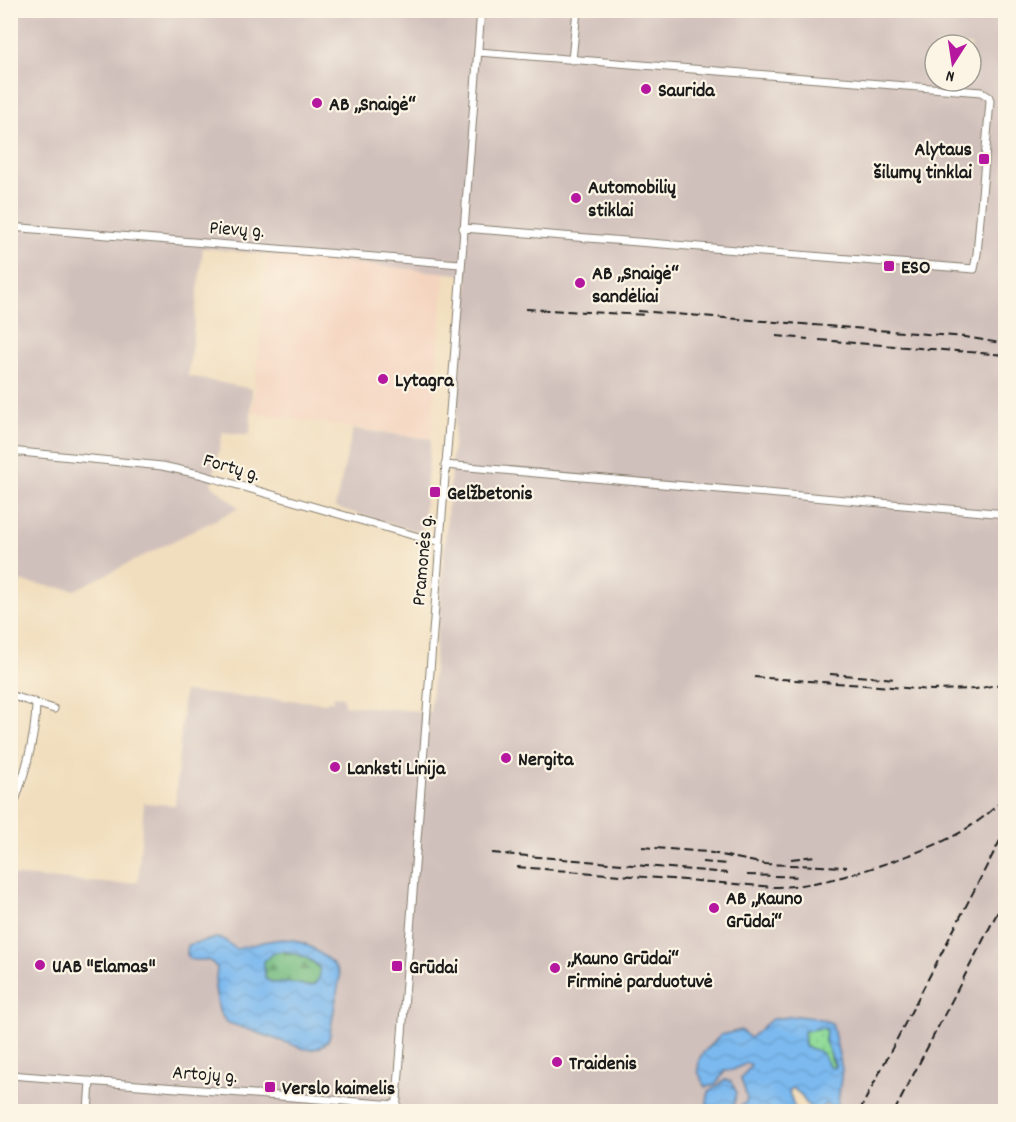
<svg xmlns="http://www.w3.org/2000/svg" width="1016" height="1122" font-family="Dekko,sans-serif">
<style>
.built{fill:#f4d4bf}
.industrial{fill:#d0c0bb;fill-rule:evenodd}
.grass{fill:url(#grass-dots);stroke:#567c5a;stroke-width:1.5}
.forest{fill:url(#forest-firs);stroke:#486c4e;stroke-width:1.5}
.water{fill:url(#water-waves);stroke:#4c6a86;stroke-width:1.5;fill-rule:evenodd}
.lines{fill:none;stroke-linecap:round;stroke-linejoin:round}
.minor-casing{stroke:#867d6d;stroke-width:9}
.minor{stroke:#fff;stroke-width:7}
.rail{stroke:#1c1c1c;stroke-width:2;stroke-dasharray:9 4.5;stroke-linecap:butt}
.poi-dot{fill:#b5179e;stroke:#fcf5e5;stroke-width:2}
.labels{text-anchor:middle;stroke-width:4.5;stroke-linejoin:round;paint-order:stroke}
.poi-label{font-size:20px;font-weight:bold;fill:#1c1c1c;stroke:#fcf5e5;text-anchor:start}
.street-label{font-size:20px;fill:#1c1c1c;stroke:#fcf5e5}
</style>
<defs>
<pattern id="grass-dots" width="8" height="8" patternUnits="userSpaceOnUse" patternTransform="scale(1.5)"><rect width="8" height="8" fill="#91dc99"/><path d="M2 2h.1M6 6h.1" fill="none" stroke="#7cbc83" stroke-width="1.8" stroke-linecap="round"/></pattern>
<pattern id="forest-firs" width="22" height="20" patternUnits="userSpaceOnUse" patternTransform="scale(1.5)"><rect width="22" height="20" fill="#74bc81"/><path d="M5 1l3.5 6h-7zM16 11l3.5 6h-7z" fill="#5e9869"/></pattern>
<pattern id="water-waves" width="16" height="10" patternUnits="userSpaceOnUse" patternTransform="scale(1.5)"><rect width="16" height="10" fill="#7cb9ef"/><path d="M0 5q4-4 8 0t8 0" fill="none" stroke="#6b9ecc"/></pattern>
</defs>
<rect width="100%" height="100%" fill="#fcf5e5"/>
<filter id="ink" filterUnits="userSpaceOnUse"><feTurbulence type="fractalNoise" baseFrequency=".0167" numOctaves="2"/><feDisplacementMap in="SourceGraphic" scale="12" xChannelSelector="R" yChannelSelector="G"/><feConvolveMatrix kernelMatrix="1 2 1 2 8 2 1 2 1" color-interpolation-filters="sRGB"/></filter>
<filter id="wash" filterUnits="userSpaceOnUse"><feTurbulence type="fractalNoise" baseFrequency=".008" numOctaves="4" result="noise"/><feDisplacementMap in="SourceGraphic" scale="24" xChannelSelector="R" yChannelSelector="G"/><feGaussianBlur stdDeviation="1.35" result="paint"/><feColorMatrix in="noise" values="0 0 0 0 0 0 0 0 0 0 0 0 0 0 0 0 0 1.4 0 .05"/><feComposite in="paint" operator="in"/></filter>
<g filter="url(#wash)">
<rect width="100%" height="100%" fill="#f1debe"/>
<!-- built -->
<path class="built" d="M268 255 445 272 431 439 252 413Z"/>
<!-- industrial -->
<path class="industrial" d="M11 11H1005V1111H837L842 1069 832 1023 817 1018 797 1016 758 1030 750 1038 747 1034 734 1032 725 1033 708 1046 698 1071 705 1087 718 1081 725 1071 733 1070 747 1063H750V1067L741 1079 747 1093V1100L737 1109 734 1107 721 1082 709 1092 705 1112 11 1111 10 875 115 884 138 882 144 803 175 805 184 692 327 703V701H333V696L344 697V705L430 712 468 275 203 248 188 376 252 389 250 435 223 432 211 484 239 508 75 590 11 580ZM935 45H971V81H935Z
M353 429 431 439 422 533 335 507Z"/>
<!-- grass -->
<path class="grass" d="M821 1028 826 1029 825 1041 835 1068 829 1066C823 1053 817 1051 805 1047L804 1031Z"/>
<!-- forest -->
<path class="forest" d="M283 951C295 953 329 962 318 980 316 983 315 985 311 986 305 987 298 983 292 983 282 982 273 986 265 978L264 961 275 952Z"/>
<!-- water -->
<path class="water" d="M216 938 223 939 236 949C270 941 291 929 322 955 330 961 337 965 340 976L329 1039C322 1048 316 1050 305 1049L226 1022 219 1011 215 988 217 968C206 954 203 963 190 959L187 954 188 945ZM283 951C295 953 329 962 318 979 316 983 315 985 311 986 306 987 298 983 292 983 282 982 273 986 265 978L264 961 275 952Z
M797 1016 817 1018 832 1023 842 1069 837 1111H826L828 1106 825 1104 820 1111H812L799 1093 792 1088 789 1092 796 1111H773L771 1109 766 1108 764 1111H705L709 1092 725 1080 731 1081 736 1091 734 1107 737 1109 746 1102 747 1097 741 1079 751 1065 747 1063 733 1070 725 1071 715 1085 705 1087 698 1071 699 1060 702 1054 721 1035 741 1030 750 1038 772 1019ZM821 1028 826 1029 825 1041 835 1065V1068L829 1066C822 1050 820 1051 805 1047L804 1031Z"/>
</g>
<g filter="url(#ink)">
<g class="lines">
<!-- minor casing -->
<g class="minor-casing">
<path id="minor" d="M572 60 577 10
M10 227 460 264
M463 228 974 269 977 254 990 101 989 97 981 92 478 52
M10 451 162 466 199 474 426 539 440 541
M445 465 1006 514
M10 695 54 709
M10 815C23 779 35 744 36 705L34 702
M10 1075 396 1105
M88 1112 90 1081
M396 1112 481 10"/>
</g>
<!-- minor -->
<use href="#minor" class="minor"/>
<!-- rail -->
<path class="rail" d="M526 309 647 315
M638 311 965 337 1006 344
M776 336 808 339
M819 340 1006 355
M830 674 896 679
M754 677 932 690 976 689 1006 683
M642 847 707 852 765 864 847 867
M492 853 728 873
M791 859 815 856
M702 862 728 864
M517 867 774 887C820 886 862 872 904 857 943 843 977 828 1006 796
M747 875 801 877
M859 1112 1006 829
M894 1112 1006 896"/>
</g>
</g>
<!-- markers -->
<g class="poi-dot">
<circle cx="646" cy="89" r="6"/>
<circle cx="317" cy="103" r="6"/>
<rect x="978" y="153" width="12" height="12" rx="3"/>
<circle cx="576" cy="198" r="6"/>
<rect x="883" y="260" width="12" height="12" rx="3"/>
<circle cx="580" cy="283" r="6"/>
<circle cx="383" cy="379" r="6"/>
<rect x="429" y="486" width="12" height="12" rx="3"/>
<circle cx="506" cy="758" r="6"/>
<circle cx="335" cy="767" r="6"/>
<circle cx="714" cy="908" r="6"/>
<circle cx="40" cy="965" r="6"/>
<rect x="391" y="960" width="12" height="12" rx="3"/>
<circle cx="555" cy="968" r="6"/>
<circle cx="557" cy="1062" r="6"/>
<rect x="264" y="1081" width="12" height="12" rx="3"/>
</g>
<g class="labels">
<!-- poi labels -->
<g class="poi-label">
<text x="658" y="96">Saurida</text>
<text x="329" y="110">AB „Snaigė“</text>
<text x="972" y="155" text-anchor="end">Alytaus<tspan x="972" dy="23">šilumų tinklai</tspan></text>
<text x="588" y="193">Automobilių<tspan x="588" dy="23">stiklai</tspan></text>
<text x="901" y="273">ESO</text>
<text x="592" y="279">AB „Snaigė“<tspan x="592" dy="23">sandėliai</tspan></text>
<text x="395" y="386">Lytagra</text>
<text x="447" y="499">Gelžbetonis</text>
<text x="518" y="765">Nergita</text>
<text x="347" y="774">Lanksti Linija</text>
<text x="726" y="904">AB „Kauno<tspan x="726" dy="23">Grūdai“</tspan></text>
<text x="567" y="964">„Kauno Grūdai“<tspan x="567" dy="23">Firminė parduotuvė</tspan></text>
<text x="52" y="972">UAB "Elamas"</text>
<text x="409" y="973">Grūdai</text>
<text x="569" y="1069">Traidenis</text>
<text x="282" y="1094">Verslo kaimelis</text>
</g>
<!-- street labels -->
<g class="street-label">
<text transform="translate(237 228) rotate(4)" y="7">Pievų g.</text>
<text transform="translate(232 466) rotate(16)" y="7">Fortų g.</text>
<text transform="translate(421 560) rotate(-85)" y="7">Pramonės g.</text>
<text transform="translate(205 1073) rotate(4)" y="7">Artojų g.</text>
</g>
</g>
<!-- margin -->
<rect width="1016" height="1122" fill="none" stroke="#fcf5e5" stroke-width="36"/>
<!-- north arrow -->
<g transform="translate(953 63) rotate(192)"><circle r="28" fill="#fcf5e5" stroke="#a29e95" stroke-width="1.5"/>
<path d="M0-4.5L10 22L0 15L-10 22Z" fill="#b5179e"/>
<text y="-9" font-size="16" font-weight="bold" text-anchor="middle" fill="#1c1c1c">N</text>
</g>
</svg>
